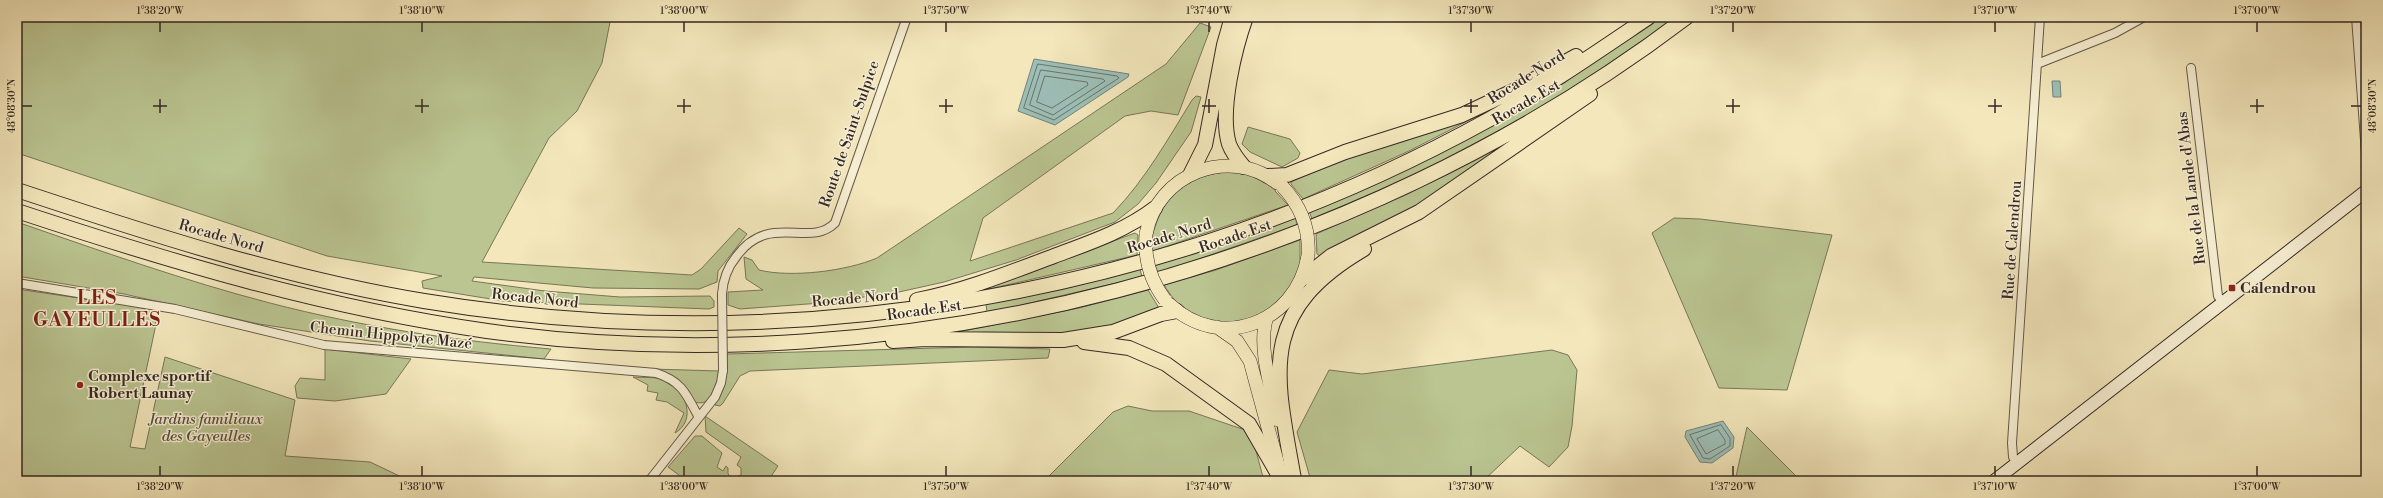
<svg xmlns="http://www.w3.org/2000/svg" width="2383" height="498" font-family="'Libre Bodoni',serif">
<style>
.green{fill:#bac591;stroke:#78765a}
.water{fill:#9dbfb7;stroke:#73837c}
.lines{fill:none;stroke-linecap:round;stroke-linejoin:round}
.shore{stroke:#69746e;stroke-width:1}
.minor-casing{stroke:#64584a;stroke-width:10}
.secondary-casing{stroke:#352824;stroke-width:14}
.primary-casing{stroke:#352824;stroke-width:14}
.trunk-casing{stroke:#352824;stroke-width:16}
.minor{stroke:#f7efd3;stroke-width:8}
.secondary{stroke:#f7efd3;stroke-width:12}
.primary{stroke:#f3e7bb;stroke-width:13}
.trunk{stroke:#f3e7bb;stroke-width:14}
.minor-bridge-casing{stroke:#64584a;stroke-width:10;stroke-linecap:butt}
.primary-bridge-casing{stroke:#352824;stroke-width:14;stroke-linecap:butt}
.minor-bridge{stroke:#f7efd3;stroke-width:8}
.primary-bridge{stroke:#f3e7bb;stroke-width:13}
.ticks{fill:none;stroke:#352824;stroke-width:1.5}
.poi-dot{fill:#8f2418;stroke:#f7efd3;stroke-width:1.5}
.labels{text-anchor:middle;stroke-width:3;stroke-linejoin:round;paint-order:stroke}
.street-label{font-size:15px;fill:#352824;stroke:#f7efd3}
.poi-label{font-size:15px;font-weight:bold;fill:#352824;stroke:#f7efd3;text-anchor:start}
.park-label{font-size:15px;font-style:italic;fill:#564f3f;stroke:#f7efd3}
.district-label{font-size:19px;font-weight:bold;letter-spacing:1px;fill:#7a1f14;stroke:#f7efd3}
.neatline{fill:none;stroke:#352824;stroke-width:1.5}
.ticks-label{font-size:10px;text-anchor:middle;fill:#352824}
</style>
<rect width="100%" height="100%" fill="#f3e7bb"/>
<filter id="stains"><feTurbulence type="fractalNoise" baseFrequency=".005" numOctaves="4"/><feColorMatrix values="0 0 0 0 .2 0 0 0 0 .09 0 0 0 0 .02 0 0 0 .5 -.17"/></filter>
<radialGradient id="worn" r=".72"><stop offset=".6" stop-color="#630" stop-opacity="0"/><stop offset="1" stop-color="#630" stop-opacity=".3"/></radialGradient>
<!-- green -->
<path class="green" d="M17 17H611L602 63 577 111 549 138 482 262 692 275 701 269 739 228 747 234 718 271 717 282 699 289 593 288 474 277 472 281 545 291 620 297 710 296 714 301V307L709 309 503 301 423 288 422 281 442 276 327 256 17 153Z
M1661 17H1677L1577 85 1534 112 1417 174 1312 219 1309 211 1361 189 1572 76Z
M1200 23 1211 27 1178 115 1151 111 1125 116 983 218 970 261 1113 213C1145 180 1168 139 1192 100L1196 96 1201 97 1191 132 1156 183 1138 204 1115 222 1016 260 944 282 899 292 821 303 740 309 728 305V292L763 290 746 279 744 257 752 260 759 270C791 278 847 271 877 258L1166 64Z
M1487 111 1409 151 1303 199 1291 184V182L1317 169Z
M1248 127 1290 139 1300 153 1298 158 1282 167 1250 152 1242 144Z
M1531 130 1433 199 1321 257 1317 254 1316 234 1408 194Z
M1231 171 1250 175 1276 189 1275 191 1288 205 1153 251C1150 246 1152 236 1154 230 1167 189 1189 176 1231 171Z
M1295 217 1297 225 1158 273 1155 265Z
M1674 218 1700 219 1832 235 1787 390 1719 388 1652 233Z
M17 222C101 251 185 281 270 303 362 327 457 341 551 349L544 359 370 341 259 324 124 294 17 276Z
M1135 233 1138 235 1137 255 972 293Z
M1300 240V260H1302C1286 312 1235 339 1186 310 1177 305 1170 294 1164 285L1216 270Z
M1140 269 1142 277 987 313 986 304 1063 289Z
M17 289 140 307 153 314 156 324 130 447 145 449 165 357 295 400 285 456 370 462 410 481H17Z
M1148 290 1159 308 1135 319 1085 333 963 335V331L1079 308Z
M973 347 1050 349 1048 358 750 371 740 376 723 403 720 406 715 405 727 373V354Z
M325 349 411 359 386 394 335 401 297 398 295 386 300 378 325 380Z
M1552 350 1568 355 1577 370 1572 426 1568 447 1549 467 1520 446 1483 481H1311L1297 432 1329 370 1362 374Z
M652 369 719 371C718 383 712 408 695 402L677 379Z
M633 377C643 378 658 376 667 381 686 391 697 420 675 433L684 413 667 402 656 400 658 393 647 391 648 385Z
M1128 406 1152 411H1189L1251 432 1264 481H1044L1113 412Z
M705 416 778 466 768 481H687L668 467 695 436H702L722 453 717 467 723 471 726 466 728 468V474L732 478 741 475V468L737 465 741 457 706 432Z
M1747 427 1801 481H1735Z"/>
<!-- water -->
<path class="water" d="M1034 59 1129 74 1128 77 1055 125 1018 111Z
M2052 81H2060L2061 97H2053Z
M1723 421 1734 437 1733 448 1712 463 1700 462 1685 437 1686 431Z"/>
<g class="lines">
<!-- shore -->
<path class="shore" d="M1038 64 1117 76 1119 78 1054 120 1024 108Z
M1041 70 1103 79 1105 81 1053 115 1030 105Z
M1045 76 1087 82 1088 85 1052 108 1037 102Z
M1721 425 1730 438V446L1710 459 1703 458 1690 435Z
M1718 430 1725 440V444L1706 454 1697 439Z"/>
<!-- minor casing -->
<g class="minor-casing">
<path id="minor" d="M2356 17 2366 154
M2037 64 2115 33 2144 17
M2191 68 2218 296 2223 303
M17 283 175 309 324 345 656 373C681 381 686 393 698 416
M722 294C723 280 727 268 736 257 769 211 809 249 835 223L907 17
M2017 463 2013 457 2012 443 2040 17
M649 481 715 397 721 383 723 370"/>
</g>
<!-- secondary casing -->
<g class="secondary-casing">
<path id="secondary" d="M1994 481 2366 191"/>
</g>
<!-- primary casing -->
<g class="primary-casing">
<path id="primary" d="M1146 234C1157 174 1229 145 1277 183
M1169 304C1220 352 1296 324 1308 256
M1267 317C1257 345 1272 391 1278 420
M1217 327 1237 341 1250 361 1280 472"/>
</g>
<!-- trunk casing -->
<g class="trunk-casing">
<path id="trunk" d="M1244 167C1238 160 1232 152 1229 144 1219 111 1235 48 1246 17
M1191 173 1205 145 1224 45 1232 17
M1268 176 1287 175 1345 152 1462 115 1513 91 1576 56
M17 190C150 234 285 278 424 301 788 361 1166 298 1490 119 1545 88 1597 52 1649 17
M17 211C171 262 325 308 487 331 902 388 1354 270 1687 17
M1302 279 1331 256 1419 212 1590 94
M917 300C964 291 1009 273 1054 256 1089 243 1125 231 1155 208
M893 341 926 339 1063 340 1113 332 1161 314 1177 311
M1084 342 1129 348 1166 364 1249 424 1282 481
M1294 479C1275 372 1257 312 1364 249"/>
</g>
<!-- minor -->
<use href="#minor" class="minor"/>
<!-- secondary -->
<use href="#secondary" class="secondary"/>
<!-- primary -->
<use href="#primary" class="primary"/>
<!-- trunk -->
<use href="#trunk" class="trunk"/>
<!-- minor-bridge casing -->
<g class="minor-bridge-casing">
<path id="minor-bridge" d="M722 294 723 370"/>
</g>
<!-- primary-bridge casing -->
<g class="primary-bridge-casing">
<path id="primary-bridge" d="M1282 186C1301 206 1310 229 1308 256
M1146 234C1144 259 1150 280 1165 300"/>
</g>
<!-- minor-bridge -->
<use href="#minor-bridge" class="minor-bridge"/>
<!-- primary-bridge -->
<use href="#primary-bridge" class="primary-bridge"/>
</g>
<!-- ticks -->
<path class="ticks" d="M160 22V32M422 22V32M684 22V32M946 22V32M1209 22V32M1471 22V32M1733 22V32M1995 22V32M2257 22V32M160 99V113M422 99V113M684 99V113M946 99V113M1209 99V113M1471 99V113M1733 99V113M1995 99V113M2257 99V113M22 106H32M153 106H167M415 106H429M677 106H691M939 106H953M1202 106H1216M1464 106H1478M1726 106H1740M1988 106H2002M2250 106H2264M2351 106H2361M160 466V476M422 466V476M684 466V476M946 466V476M1209 466V476M1471 466V476M1733 466V476M1995 466V476M2257 466V476"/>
<!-- markers -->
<g class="poi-dot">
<rect x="2228" y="284" width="8" height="8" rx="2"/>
<circle cx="80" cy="385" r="4"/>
</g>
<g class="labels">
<!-- street labels -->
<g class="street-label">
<text transform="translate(1526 77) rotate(-32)" y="5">Rocade Nord</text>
<text transform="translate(1526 102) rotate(-30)" y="5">Rocade Est</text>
<text transform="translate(849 134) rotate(-71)" y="5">Route de Saint-Sulpice</text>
<text transform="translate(2191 188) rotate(-97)" y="5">Rue de la Lande d'Abas</text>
<text transform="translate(221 236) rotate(16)" y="5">Rocade Nord</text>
<text transform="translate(1169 236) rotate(-17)" y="5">Rocade Nord</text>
<text transform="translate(1235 236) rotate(-19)" y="5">Rocade Est</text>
<text transform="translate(2012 240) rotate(-86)" y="5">Rue de Calendrou</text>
<text transform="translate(535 298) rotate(6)" y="5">Rocade Nord</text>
<text transform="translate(855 298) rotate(-5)" y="5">Rocade Nord</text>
<text transform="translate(924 310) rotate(-8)" y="5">Rocade Est</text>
<text transform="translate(391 335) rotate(6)" y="5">Chemin Hippolyte Mazé</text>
</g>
<!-- poi labels -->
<g class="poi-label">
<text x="2240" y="293">Calendrou</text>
<text x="88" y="381">Complexe sportif<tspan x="88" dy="17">Robert Launay</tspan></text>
</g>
<!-- park labels -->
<g class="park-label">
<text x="206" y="424">Jardins familiaux<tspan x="206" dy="17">des Gayeulles</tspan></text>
</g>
<!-- district labels -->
<g class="district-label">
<text x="97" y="304">LES<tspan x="97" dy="22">GAYEULLES</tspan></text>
</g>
</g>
<!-- margin -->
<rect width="2383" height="498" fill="none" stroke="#f3e7bb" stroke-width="44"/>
<rect x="22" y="22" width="2339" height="454" class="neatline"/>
<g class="ticks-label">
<text x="160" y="14">1°38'20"W</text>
<text x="422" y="14">1°38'10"W</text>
<text x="684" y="14">1°38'00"W</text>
<text x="946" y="14">1°37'50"W</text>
<text x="1209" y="14">1°37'40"W</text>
<text x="1471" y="14">1°37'30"W</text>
<text x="1733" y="14">1°37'20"W</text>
<text x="1995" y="14">1°37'10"W</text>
<text x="2257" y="14">1°37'00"W</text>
<text transform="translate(11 106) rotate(-90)" y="4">48°08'30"N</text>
<text transform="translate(2372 106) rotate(-90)" y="4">48°08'30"N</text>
<text x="160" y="490">1°38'20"W</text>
<text x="422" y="490">1°38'10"W</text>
<text x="684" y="490">1°38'00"W</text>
<text x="946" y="490">1°37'50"W</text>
<text x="1209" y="490">1°37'40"W</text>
<text x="1471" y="490">1°37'30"W</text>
<text x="1733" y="490">1°37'20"W</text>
<text x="1995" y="490">1°37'10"W</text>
<text x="2257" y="490">1°37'00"W</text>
</g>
<rect width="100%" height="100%" filter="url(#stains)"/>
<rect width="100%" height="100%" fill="url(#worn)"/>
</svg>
